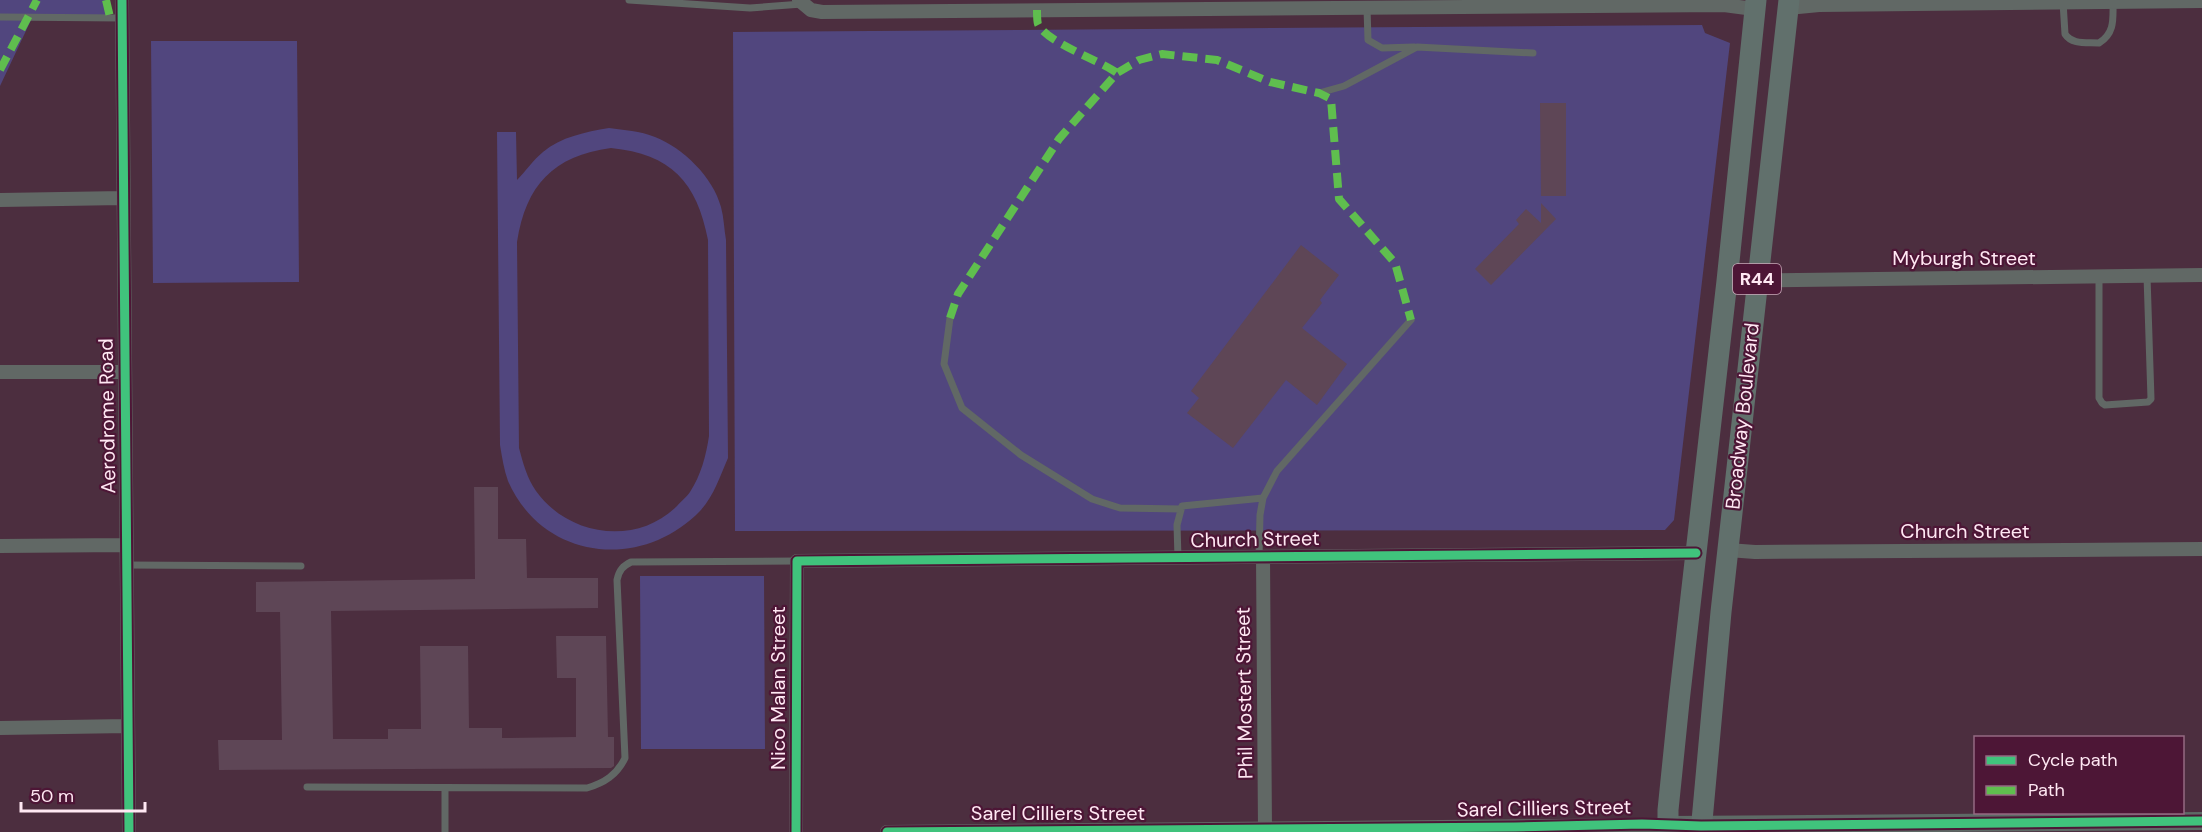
<svg xmlns="http://www.w3.org/2000/svg" width="2202" height="832" font-family="'DM Sans',sans-serif">
<style>
.green{fill:#51467e;fill-rule:evenodd}
.building{fill:#5e4656}
.lines{fill:none;stroke-linecap:round;stroke-linejoin:round}
.lane{stroke:#616865;stroke-width:7}
.street{stroke:#616865;stroke-width:14}
.secondary{stroke:#5e6a66;stroke-width:18}
.primary{stroke:#61706c;stroke-width:21}
.quiet{stroke:#5fbe4e;stroke-width:8;stroke-dasharray:15 8;stroke-linecap:butt}
.cycleway-casing{stroke:#4d1636;stroke-width:13}
.cycleway{stroke:#40c37c;stroke-width:9}
.labels{text-anchor:middle;stroke-width:4.5;stroke-linejoin:round;paint-order:stroke}
.shield{fill:#4d1636;stroke:#caa9ba;stroke-width:1.5}
.shield-label{font-size:18px;font-weight:bold;fill:#ffe8f3}
.street-label{font-size:20px;fill:#ffe8f3;stroke:#4d1636}
</style>
<rect width="100%" height="100%" fill="#4c2e3f"/>
<!-- green -->
<path class="green" d="M0 0H110V17L32 18 0 86Z
M1702 25 1705 33 1730 43 1674 520 1665 530 735 531 733 32Z
M151 41H297L299 282 153 283Z
M609 128C624 130 640 131 655 137 683 148 713 177 721 207 724 218 724 229 726 240L728 458C720 476 714 496 700 511 642 571 543 561 508 481 504 470 502 457 500 445L497 132H516L517 180C526 171 533 160 543 152 561 137 585 132 609 128ZM611 148C671 154 697 182 708 240L709 436C706 456 701 475 690 492 687 497 681 501 677 506 637 546 569 537 536 491 527 478 523 463 519 448L517 242C526 185 553 156 611 148Z
M640 576H764L765 749H641Z"/>
<!-- building -->
<path class="building" d="M1540 103H1566V196H1541Z
M1541 203 1556 219 1491 285 1475 269 1519 224 1516 220 1526 209 1541 223Z
M1301 245 1339 275 1320 300 1322 303 1302 328 1347 364 1317 405 1286 380 1233 448 1187 413 1199 398 1191 391Z
M474 487H498V539H526L527 578H598V608L331 611 333 739H388V729H421L420 646H468L469 728H502V738L576 737V678H557L556 636H606L608 737H614V766L611 768 219 770 218 740H282L280 612H256V582L475 579Z"/>
<g class="lines">
<!-- lane -->
<path class="lane" d="M629 0 750 8 802 4
M2063 2 2065 34C2072 45 2087 42 2099 43 2115 33 2113 19 2113 2
M1367 8 1368 40 1382 48 1414 47
M0 17 122 18
M1319 93 1344 86 1417 47 1533 53
M2099 276V398L2102 403 2105 405 2148 402 2151 399 2147 276
M950 318 944 364 962 408 1021 455 1092 499 1120 508 1181 509
M1259 557 1260 515 1263 498 1277 471 1411 320
M1178 558 1177 525 1182 506 1263 498
M126 565 301 566
M307 787 587 788C604 783 617 775 625 758L617 580C619 570 623 566 631 562L797 561
M445 788V832"/>
<!-- street -->
<path class="street" d="M122 0 129 832
M799 0 811 10 822 12 1724 5 1754 9
M1788 8 1819 5 2202 1
M0 200 123 198
M1727 281 2202 275
M0 372H125
M0 546 126 545
M1728 550 1755 552 2202 549
M1263 557 1265 829
M0 728 128 726
M796 832 797 561 1696 553
M887 832 1668 825"/>
<!-- secondary -->
<path class="secondary" d="M1668 825 2202 821"/>
<!-- primary -->
<path class="primary" d="M1668 832V810L1679 702 1727 281 1756 0
M1701 832 1721 612 1789 0"/>
<!-- quiet -->
<path class="quiet" d="M106 0 110 17
M1037 10C1037 14 1037 21 1038 24 1046 42 1099 60 1117 73
M0 70 37 0
M950 318 958 294 1059 139 1117 73 1139 60 1162 54 1217 60 1270 82 1319 93 1331 99 1339 199 1395 263 1411 320"/>
<!-- cycleway casing -->
<g class="cycleway-casing">
<path id="cycleway" d="M122 0 129 832
M796 832 797 561 1696 553
M887 832 1515 827 1642 824 1701 826 2202 821"/>
</g>
<!-- cycleway -->
<use href="#cycleway" class="cycleway"/>
</g>
<g class="labels">
<!-- shield labels -->
<rect class="shield" x="1733" y="264" width="48" height="30" rx="4.5"/>
<g class="shield-label">
<text x="1757" y="285">R44</text>
</g>
<!-- street labels -->
<g class="street-label">
<text x="1964" y="265">Myburgh Street</text>
<text transform="translate(107 416) rotate(-91)" y="7">Aerodrome Road</text>
<text transform="translate(1742 416) rotate(-84)" y="7">Broadway Boulevard</text>
<text x="1965" y="538">Church Street</text>
<text transform="translate(1255 539) rotate(-1)" y="7">Church Street</text>
<text transform="translate(778 688) rotate(-90)" y="7">Nico Malan Street</text>
<text transform="translate(1244 693) rotate(-91)" y="7">Phil Mostert Street</text>
<text transform="translate(1544 808) rotate(-1)" y="7">Sarel Cilliers Street</text>
<text x="1058" y="820">Sarel Cilliers Street</text>
</g>
</g>
<!-- legend -->
<rect x="1974" y="736" width="210" height="78" fill="#4d1636" stroke="#946a82" stroke-width="1.5"/>
<rect x="1986" y="756" width="30" height="9" fill="#40c37c" stroke="#946a82" stroke-width="1.5"/>
<text x="2028" y="766" font-size="18" fill="#ffe8f3">Cycle path</text>
<rect x="1986" y="786" width="30" height="9" fill="#5fbe4e" stroke="#946a82" stroke-width="1.5"/>
<text x="2028" y="796" font-size="18" fill="#ffe8f3">Path</text>
<!-- scale -->
<path d="M21 802v9h124v-9" fill="none" stroke="#ffe8f3" stroke-width="3"/>
<text x="30" y="802" font-size="18" fill="#ffe8f3" stroke="#4d1636" stroke-width="4.5" paint-order="stroke">50 m</text>
</svg>
